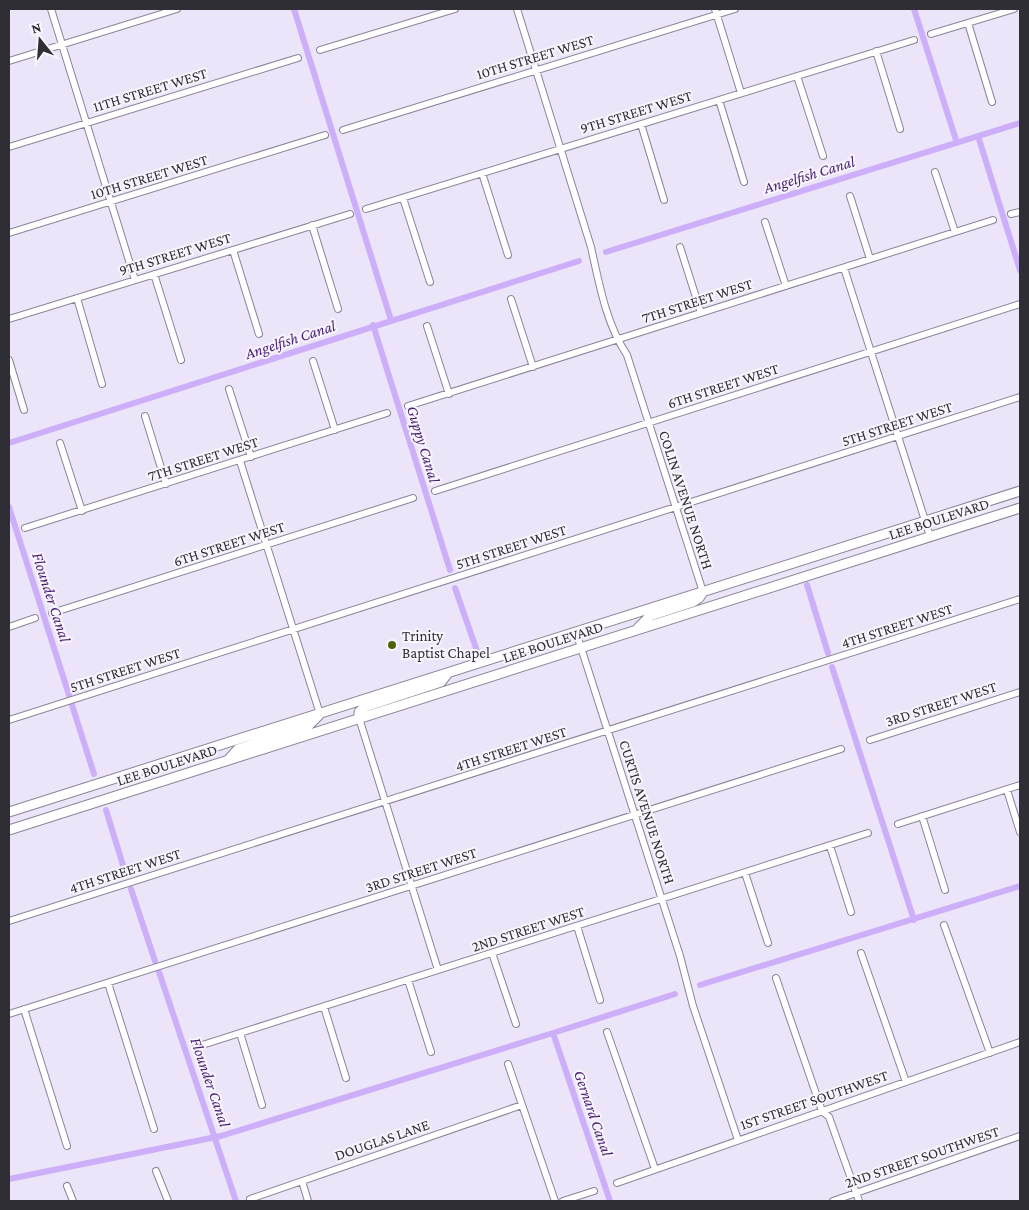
<svg xmlns="http://www.w3.org/2000/svg" width="1029" height="1210" font-family="'Crimson Pro',serif">
<style>
.lines{fill:none;stroke-linecap:round;stroke-linejoin:round}
.canal{stroke:#ccaef9;stroke-width:6}
.street-casing{stroke:#8b8496;stroke-width:8}
.secondary-casing{stroke:#8b8496;stroke-width:11}
.street{stroke:#fff;stroke-width:6}
.secondary{stroke:#fff;stroke-width:9}
.poi-dot{fill:#4e620a;stroke:#f8f5fd;stroke-width:2}
.labels{text-anchor:middle;stroke-width:4;stroke-linejoin:round;paint-order:stroke}
.street-label{font-size:15px;fill:#302e35;stroke:#f8f5fd}
.poi-label{font-size:15px;fill:#302e35;stroke:#f8f5fd;text-anchor:start}
.water-label{font-size:16px;font-style:italic;fill:#491f74;stroke:#f8f5fd}
</style>
<rect width="100%" height="100%" fill="#ece5f9"/>
<g class="lines">
<!-- canal -->
<path class="canal" d="M294 9 391 320
M914 9 957 143
M978 136 1020 270
M606 252 1020 123
M373 325 450 570
M9 443 579 261
M9 507 69 695
M807 585 828 653
M455 588 477 651
M832 667 914 920
M72 705 94 774
M106 810 126 875
M131 889 155 961
M159 972 236 1201
M700 985 1020 886
M553 1033 610 1201
M9 1179 221 1136 553 1033 675 994"/>
<!-- street casing -->
<g class="street-casing">
<path id="street" d="M51 9 135 280
M517 9 591 247C599 283 606 324 627 355L703 592
M715 9 741 93
M968 23 992 102
M931 34 1014 9
M320 50 455 9
M876 51 900 129
M9 61 177 9
M797 76 823 156
M719 100 744 182
M641 124 664 200
M343 130 735 9
M9 147 298 58
M935 172 955 232
M482 173 508 255
M850 196 870 259
M403 198 430 282
M366 209 914 40
M1011 214 1020 212
M765 222 786 286
M312 225 338 309
M9 233 325 135
M680 247 701 313
M233 250 259 334
M844 268 930 536
M154 274 181 360
M77 298 102 384
M511 299 533 367
M9 319 350 214
M427 326 449 394
M9 360 24 410
M313 361 335 430
M229 389 251 457
M408 406 993 220
M145 416 166 484
M60 443 82 511
M240 461 320 714
M435 491 1020 304
M25 528 387 413
M52 613 413 498
M9 627 35 618
M576 632 680 956 693 1006 738 1140
M359 718 438 970
M9 720 1020 397
M870 740 1020 692
M1007 790 1020 832
M922 816 945 890
M898 824 1020 785
M830 846 851 912
M745 873 768 943
M9 921 1020 599
M944 925 990 1053
M577 926 600 1000
M492 953 516 1024
M861 953 906 1082
M776 978 822 1111 829 1117 859 1201
M408 980 431 1052
M108 983 154 1129
M324 1007 346 1078
M24 1009 67 1146
M9 1014 841 749
M607 1032 655 1169
M240 1033 262 1105
M196 1047 868 833
M508 1064 555 1201
M156 1171 168 1201
M302 1181 308 1201
M617 1183 1020 1042
M67 1186 73 1201
M250 1199 522 1105
M563 1201 594 1191
M833 1201 1020 1136"/>
</g>
<!-- secondary casing -->
<g class="secondary-casing">
<path id="secondary" d="M638 628 650 616 693 602 699 598 703 592
M359 718V712L365 707 441 682 448 673
M228 760 238 749 309 725 319 715
M9 812 1020 491
M9 830 1020 508"/>
</g>
<!-- street -->
<use href="#street" class="street"/>
<!-- secondary -->
<use href="#secondary" class="secondary"/>
</g>
<!-- markers -->
<circle class="poi-dot" cx="392" cy="645" r="5"/>
<g class="labels">
<!-- street labels -->
<g class="street-label">
<text transform="translate(535 57) rotate(-17)" y="5">10TH STREET WEST</text>
<text transform="translate(150 90) rotate(-17)" y="5">11TH STREET WEST</text>
<text transform="translate(636 112) rotate(-17)" y="5">9TH STREET WEST</text>
<text transform="translate(149 177) rotate(-17)" y="5">10TH STREET WEST</text>
<text transform="translate(175 254) rotate(-17)" y="5">9TH STREET WEST</text>
<text transform="translate(697 301) rotate(-18)" y="5">7TH STREET WEST</text>
<text transform="translate(723 386) rotate(-18)" y="5">6TH STREET WEST</text>
<text transform="translate(897 424) rotate(-18)" y="5">5TH STREET WEST</text>
<text transform="translate(203 459) rotate(-18)" y="5">7TH STREET WEST</text>
<text transform="translate(686 500) rotate(72)" y="5">COLIN AVENUE NORTH</text>
<text transform="translate(939 519) rotate(-18)" y="5">LEE BOULEVARD</text>
<text transform="translate(229 544) rotate(-18)" y="5">6TH STREET WEST</text>
<text transform="translate(511 547) rotate(-18)" y="5">5TH STREET WEST</text>
<text transform="translate(897 626) rotate(-18)" y="5">4TH STREET WEST</text>
<text transform="translate(553 642) rotate(-18)" y="5">LEE BOULEVARD</text>
<text transform="translate(125 670) rotate(-18)" y="5">5TH STREET WEST</text>
<text transform="translate(941 704) rotate(-18)" y="5">3RD STREET WEST</text>
<text transform="translate(511 749) rotate(-18)" y="5">4TH STREET WEST</text>
<text transform="translate(167 765) rotate(-18)" y="5">LEE BOULEVARD</text>
<text transform="translate(647 812) rotate(72)" y="5">CURTIS AVENUE NORTH</text>
<text transform="translate(421 870) rotate(-18)" y="5">3RD STREET WEST</text>
<text transform="translate(125 871) rotate(-18)" y="5">4TH STREET WEST</text>
<text transform="translate(528 929) rotate(-18)" y="5">2ND STREET WEST</text>
<text transform="translate(814 1100) rotate(-19)" y="5">1ST STREET SOUTHWEST</text>
<text transform="translate(382 1140) rotate(-19)" y="5">DOUGLAS LANE</text>
<text transform="translate(922 1157) rotate(-19)" y="5">2ND STREET SOUTHWEST</text>
</g>
<!-- poi labels -->
<g class="poi-label">
<text x="402" y="641">Trinity<tspan x="402" dy="17">Baptist Chapel</tspan></text>
</g>
<!-- water labels -->
<g class="water-label">
<text transform="translate(809 174) rotate(-17)" y="6">Angelfish Canal</text>
<text transform="translate(290 339) rotate(-18)" y="6">Angelfish Canal</text>
<text transform="translate(424 444) rotate(73)" y="6">Guppy Canal</text>
<text transform="translate(52 597) rotate(72)" y="6">Flounder Canal</text>
<text transform="translate(211 1082) rotate(71)" y="6">Flounder Canal</text>
<text transform="translate(594 1113) rotate(71)" y="6">Gernard Canal</text>
</g>
</g>
<!-- border -->
<rect width="1029" height="1210" fill="none" stroke="#302e35" stroke-width="20"/>
<!-- north arrow -->
<g transform="translate(40 40) rotate(343)" stroke="#f8f5fd" stroke-width="4" paint-order="stroke">
<path d="M0-4L9 19L0 12L-9 19Z" fill="#302e35"/>
<text y="-8" font-size="14" font-weight="bold" text-anchor="middle" fill="#302e35">N</text>
</g>
</svg>
